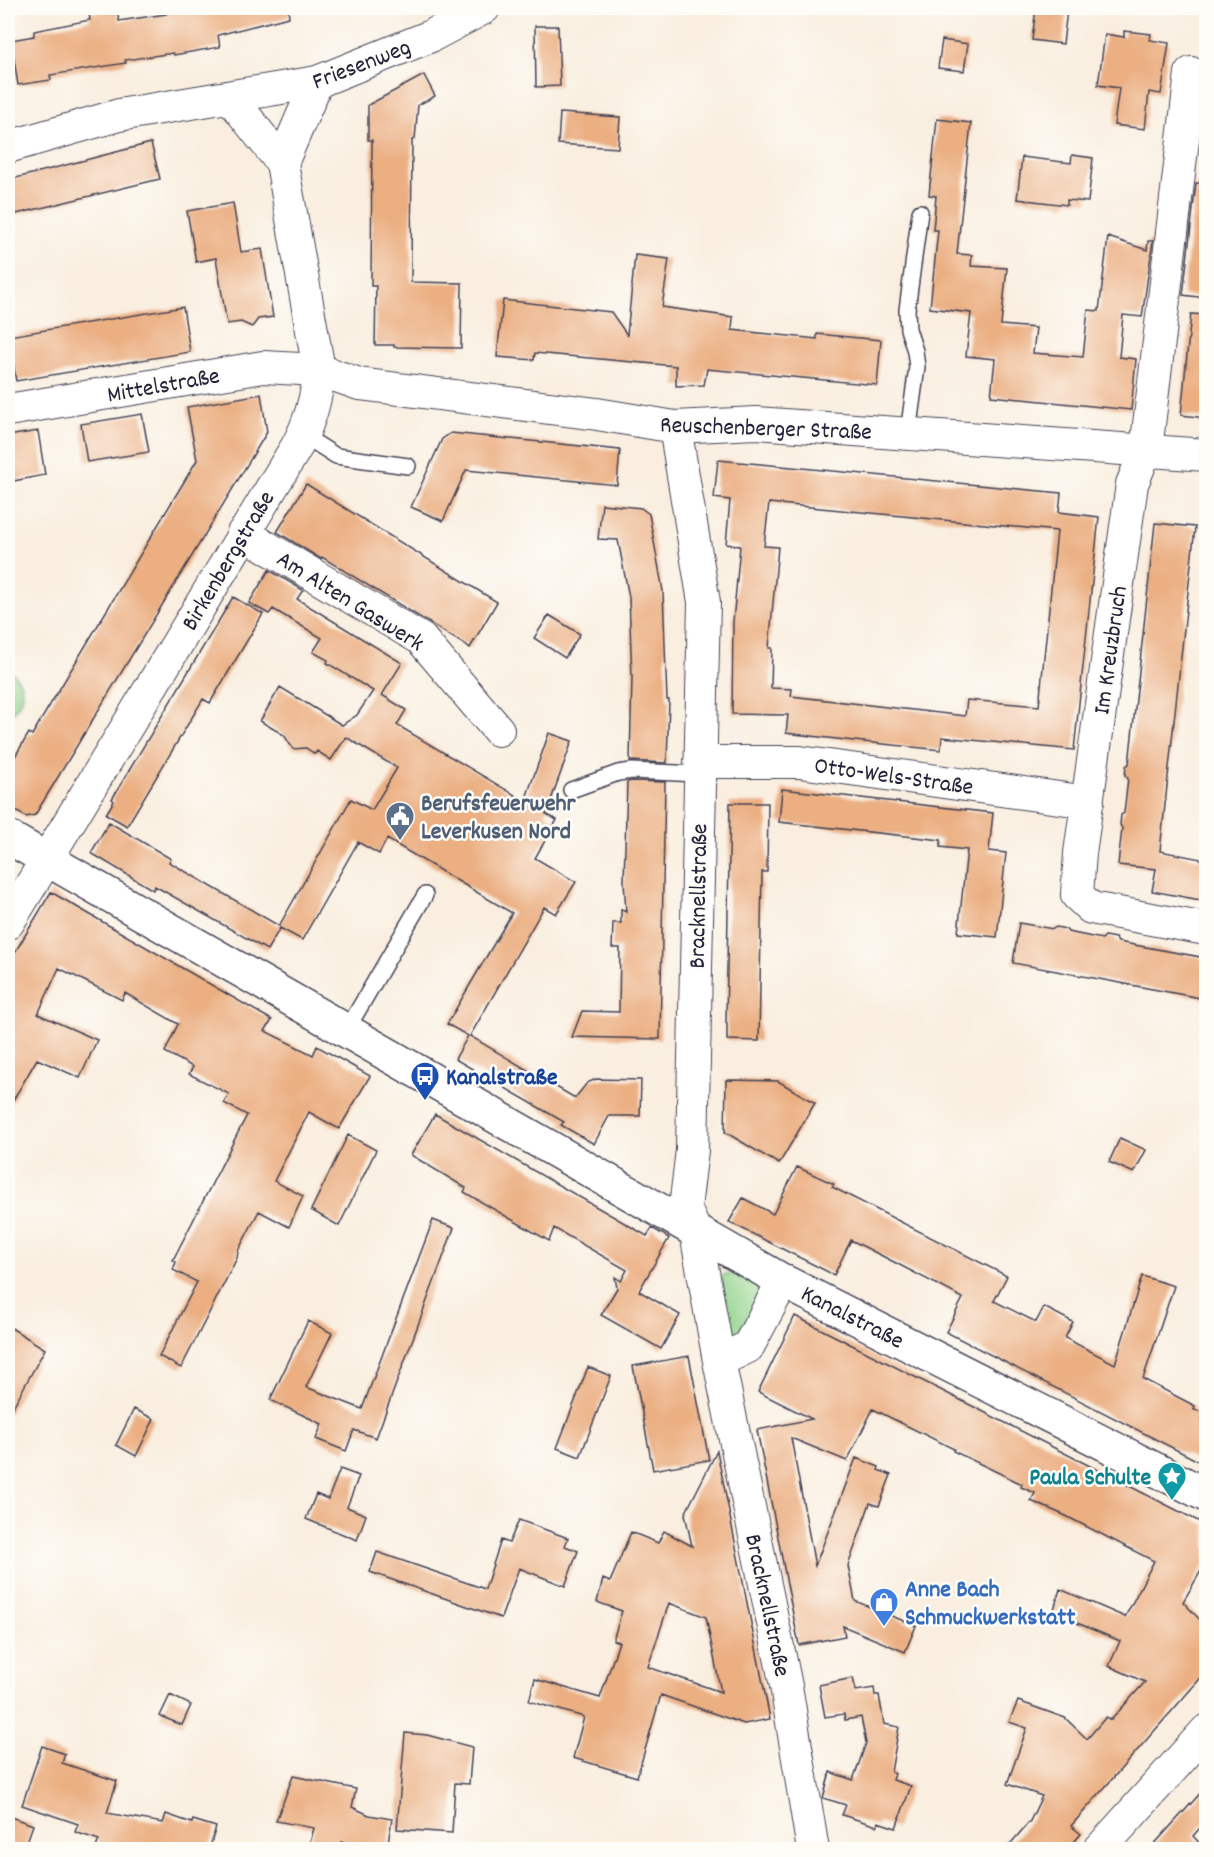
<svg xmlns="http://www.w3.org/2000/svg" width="1214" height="1857" font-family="Dekko,sans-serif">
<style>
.green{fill:#90d28a;stroke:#597a62;stroke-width:1.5}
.building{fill:#ebaf82;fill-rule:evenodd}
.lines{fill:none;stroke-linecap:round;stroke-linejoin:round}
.lane-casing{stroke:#424154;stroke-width:18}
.street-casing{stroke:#424154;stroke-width:34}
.secondary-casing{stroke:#424154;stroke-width:36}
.lane{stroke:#fff;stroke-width:15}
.street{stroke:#fff;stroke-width:32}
.secondary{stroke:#fff;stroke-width:33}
.labels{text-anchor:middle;stroke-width:5;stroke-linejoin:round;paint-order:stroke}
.street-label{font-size:24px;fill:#22223b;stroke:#fdfcf7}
.service-label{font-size:24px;font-weight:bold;fill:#4e5e75;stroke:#fdfcf7;text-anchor:start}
.transit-label{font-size:24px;font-weight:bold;fill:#164399;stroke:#fdfcf7;text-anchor:start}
.culture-label{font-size:24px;font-weight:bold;fill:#0d838f;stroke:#fdfcf7;text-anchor:end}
.shop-label{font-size:24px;font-weight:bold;fill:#366cbe;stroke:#fdfcf7;text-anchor:start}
</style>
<rect width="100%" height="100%" fill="#fdfcf7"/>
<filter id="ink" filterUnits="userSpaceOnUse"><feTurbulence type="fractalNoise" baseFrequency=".0167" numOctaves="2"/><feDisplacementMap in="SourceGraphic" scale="12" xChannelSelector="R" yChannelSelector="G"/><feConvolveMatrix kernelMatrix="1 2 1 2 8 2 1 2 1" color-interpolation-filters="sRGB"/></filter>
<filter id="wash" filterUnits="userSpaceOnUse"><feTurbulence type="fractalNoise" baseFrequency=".008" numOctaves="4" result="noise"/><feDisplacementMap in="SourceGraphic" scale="24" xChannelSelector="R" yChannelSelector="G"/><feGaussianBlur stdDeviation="1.35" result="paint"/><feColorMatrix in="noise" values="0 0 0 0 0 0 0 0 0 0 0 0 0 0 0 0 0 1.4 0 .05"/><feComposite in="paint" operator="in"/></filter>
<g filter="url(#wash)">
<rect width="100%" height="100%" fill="#f9eedf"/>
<!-- green -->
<path class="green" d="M8 670C27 681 26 704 8 715Z
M735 1273 756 1284 761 1291V1297L734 1340 730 1336 720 1278 725 1274Z"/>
<g id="blocks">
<!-- building -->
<path class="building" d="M166 8H288L289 17 218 35 220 47 174 55 173 53 125 60 126 63 50 75 51 80 18 85 11 40 34 36V31L90 20 89 13 117 9 119 21 166 14Z
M1036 8 1067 10 1063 44 1032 40Z
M535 26H558L560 86 536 87Z
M1124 31 1151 34 1150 40 1169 43 1161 94 1149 92 1145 129 1114 125 1119 88 1098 85 1105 34 1124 37Z
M942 40 968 44 964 71 938 68Z
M424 75 435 96 418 105 415 139 412 140 411 282 462 283 461 348 394 347V345H375L376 286H371L372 140H368V105Z
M560 113 620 117 618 148 558 144Z
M937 119 971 123 957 254 972 255 971 266 1007 268 1001 325 1036 328 1033 353 1083 357 1088 310 1099 311 1108 237 1147 250 1148 241H1153L1142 317 1123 315 1119 357 1136 359 1131 410 991 396 995 359 966 356 971 313 930 308 938 230H933L936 196 929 195Z
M151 143 160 179 8 216V180Z
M1072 155 1093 158 1088 202 1067 200V205L1017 199 1022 157 1071 163Z
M1196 183H1206V298L1183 295Z
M233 203 241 252 262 249 273 317 258 319 252 327 241 322 227 324 216 258 196 262 187 211Z
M635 255 669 259 662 307 733 317 732 330 817 339V334L881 340 877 385 707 369 704 385 676 386V366L535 353 534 360 497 357 503 300 611 312 627 335Z
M183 307 190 352 16 381 9 336Z
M1191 314 1206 315V418L1181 415Z
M261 394 267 432 35 815 26 817 8 806V768L29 733 32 735 197 460 187 407Z
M142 414 149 452 87 462 81 424Z
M38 431 45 475 8 482V436Z
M451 433 620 450 617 485 466 470 443 521 411 507 442 439Z
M718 460 1061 493 1059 512 1099 517 1074 750 942 737 941 750 854 741 786 733 788 715 732 714 733 622 740 546 726 544 730 500 714 498ZM769 503 1057 531 1039 706 967 700 965 716 791 696 792 689 771 688 772 648H769L778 547 764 546Z
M306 484 497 602 470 648 322 557 321 559 277 532Z
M602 504 641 508 649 514 663 591 667 700H669L667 763 630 761 632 677 629 597 618 540 598 539Z
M1155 523 1195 527 1160 851 1206 860V901L1152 891 1156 869 1118 865 1122 828 1120 825 1121 815 1124 813 1128 778 1125 776 1126 766 1129 764Z
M269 570 303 590 297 599 402 663 382 695 406 710 397 725 525 801 549 733 572 741 546 814 557 820 535 858 576 882 556 914 544 907 470 1036 575 1098 587 1083 596 1079 641 1080 640 1116H609L594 1144 561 1125 564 1122 455 1059 468 1036 447 1024 512 913 387 839 379 854 358 842 302 940 280 928 267 950 155 886 153 890 91 853 109 822 171 859 169 862 279 926 351 799 372 810 397 768 346 737 331 760 317 751 315 754 306 748 293 749 284 735 260 721 280 687 342 725 357 715 373 691 327 663 328 660 313 652 322 638 273 609 269 614 249 603Z
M233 597 263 614 210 703 203 699 127 826 106 814 114 801 112 799Z
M549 615 580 634 565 658 534 638Z
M632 781 665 782 660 1039 572 1037 582 1011 619 1012 620 948H612L613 923H621V909L626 912 624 881 627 782Z
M782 789 993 813 989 851 1006 853 997 937 958 933 967 850 940 847 941 840 779 822Z
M730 803H768L767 872H762L759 1041 727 1040V1023H726Z
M51 892 272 1020 265 1031 313 1055 317 1046 370 1076 339 1129 309 1112 274 1181 303 1196 289 1227 259 1211 238 1251 237 1258 181 1368 159 1356 197 1282 173 1270 176 1262 173 1260 247 1115 224 1103 229 1094 189 1074 193 1067 165 1052 178 1024 125 993 122 1000 59 968 38 1014 97 1040 80 1078 37 1059 8 1109V964Z
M1019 923 1053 929 1056 927 1066 929 1068 932 1102 939 1105 936 1115 938 1118 942 1206 958V999L1013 963Z
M726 1080 778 1081 815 1103 779 1164 725 1132Z
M435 1114 647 1236 652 1228 669 1238 639 1291 680 1315 661 1349 601 1315 617 1288 615 1277 621 1281 627 1270 554 1228 549 1241 464 1192 466 1188 411 1155Z
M348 1135 376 1150 339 1226 311 1210Z
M1120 1138 1146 1150 1134 1173 1109 1162Z
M797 1167 834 1184 832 1187 1007 1276 994 1301 1036 1322 1044 1307 1073 1322 1065 1338 1115 1364 1142 1276 1174 1286 1143 1379 1195 1406 1194 1410 1203 1412 1202 1420 1206 1421V1465L946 1332 963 1298 892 1261 851 1240 834 1275 729 1222 743 1198 773 1214Z
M433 1220 454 1228 376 1438 354 1430 346 1451 316 1439 322 1424 270 1400 308 1321 332 1333 306 1387 362 1409Z
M795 1316 1206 1525V1562L1183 1602 1206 1626V1672L1071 1826 1081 1834 1067 1850H1005L1030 1821 1042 1796 1007 1784 1027 1728 1009 1722 1018 1701 1065 1718 1087 1739 1106 1717 1111 1720 1145 1682 1109 1666 1120 1641 1053 1613 1060 1589 1125 1617 1154 1561 1064 1515 1031 1501 1035 1493 1021 1487 1022 1484 953 1451 954 1449 873 1409 847 1461 791 1438 815 1566 856 1458 879 1467 878 1470 891 1475 879 1506 870 1503 848 1566 855 1601 916 1626 905 1652 843 1626 845 1636 799 1645 757 1430 812 1419 758 1392Z
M8 1326 45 1349 8 1416Z
M689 1356 709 1460 653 1470 633 1366Z
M588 1367 611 1376 580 1457 557 1448Z
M134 1409 154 1419 136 1456 116 1445Z
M717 1451 770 1719 744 1724 661 1695 637 1777 573 1758 584 1717 529 1701 535 1679 600 1698 619 1642 613 1640 622 1611 597 1602 603 1579 610 1582 631 1532 658 1543 664 1531 692 1546 685 1514ZM669 1603 706 1617 721 1692 648 1667Z
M340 1469 359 1476 347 1507 366 1515 357 1540 306 1519 316 1494 328 1499Z
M519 1520 568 1538 565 1546 578 1551 565 1586 519 1568 501 1618 370 1572 377 1552 485 1589 501 1540 509 1543Z
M853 1678 856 1691 874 1688 875 1695H879L884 1724 899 1727 891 1772 895 1774 893 1780 911 1786 896 1828 878 1822 877 1826 842 1815 846 1805 823 1798 830 1772 853 1780 866 1743 861 1717 845 1720 844 1714 825 1717 819 1685Z
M170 1695 191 1705 182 1725 160 1716Z
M405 1733 427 1735 472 1747 469 1784 455 1783 452 1833 397 1829Z
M42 1746 65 1754 62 1763 117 1781 107 1813 163 1823 166 1814 192 1823 193 1820 216 1827 209 1850H95L99 1840 75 1832 78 1824 22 1805Z
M293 1776 356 1789 352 1807 369 1815 392 1819 387 1848 341 1842 339 1850H308L314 1828 276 1821Z
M1206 1787V1821L1193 1836 1206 1850H1149Z
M8 1816 33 1825 24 1850H8Z"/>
</g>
</g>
<g filter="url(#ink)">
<use href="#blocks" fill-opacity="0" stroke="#424154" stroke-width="1.5"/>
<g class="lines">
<!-- lane casing -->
<g class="lane-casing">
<path id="lane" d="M908 433 917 367 915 351 908 329 907 310 920 212
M303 435 336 456 408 466
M571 790 618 773 632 771 699 774
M346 1031 425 895"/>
</g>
<!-- street casing -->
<g class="street-casing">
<path id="street" d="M1191 73 1146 450 1132 484 1080 853 1077 895 1091 908 1206 929
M230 97 282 163
M8 147 119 115 317 82 431 36 484 8
M8 410 263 367 319 370 359 384 597 414 675 427 756 423 1206 455
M675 427 704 602 692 1150 685 1208 696 1233 719 1361 786 1686 813 1850
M243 533 421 639 498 730
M700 762H800L1088 802
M8 923 297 446C310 422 317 398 319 370L282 163 317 82
M719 1361 748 1347 783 1281
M1099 1850 1206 1731"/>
</g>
<!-- secondary casing -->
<g class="secondary-casing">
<path id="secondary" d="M8 837 783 1281 1206 1495"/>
</g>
<!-- lane -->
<use href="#lane" class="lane"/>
<!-- street -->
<use href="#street" class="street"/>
<!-- secondary -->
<use href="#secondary" class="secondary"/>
</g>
</g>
<!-- icons -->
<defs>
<g id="civic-pin" transform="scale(1.5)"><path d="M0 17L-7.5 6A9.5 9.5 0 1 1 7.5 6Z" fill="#5c6f8a" stroke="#fdfcf7"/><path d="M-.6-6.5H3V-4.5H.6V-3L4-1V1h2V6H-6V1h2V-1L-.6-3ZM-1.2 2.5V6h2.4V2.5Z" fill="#fff"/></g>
<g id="bus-pin" transform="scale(1.5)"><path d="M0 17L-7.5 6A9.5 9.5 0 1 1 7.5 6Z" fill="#1a4fb4" stroke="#fdfcf7"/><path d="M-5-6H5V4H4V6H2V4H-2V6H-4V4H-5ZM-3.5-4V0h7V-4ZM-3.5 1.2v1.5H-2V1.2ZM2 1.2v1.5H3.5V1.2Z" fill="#fff"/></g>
<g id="sight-pin" transform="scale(1.5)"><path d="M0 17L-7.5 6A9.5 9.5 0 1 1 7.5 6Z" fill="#0f9aa8" stroke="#fdfcf7"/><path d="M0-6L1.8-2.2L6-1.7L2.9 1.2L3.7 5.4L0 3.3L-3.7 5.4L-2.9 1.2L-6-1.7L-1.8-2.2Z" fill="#fff"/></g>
<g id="shop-pin" transform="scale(1.5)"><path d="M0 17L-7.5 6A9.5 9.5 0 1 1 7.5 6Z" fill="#3f7fe0" stroke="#fdfcf7"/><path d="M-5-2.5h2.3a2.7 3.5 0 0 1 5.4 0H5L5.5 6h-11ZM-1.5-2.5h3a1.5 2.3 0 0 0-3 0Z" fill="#fff"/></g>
</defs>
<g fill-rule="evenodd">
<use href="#civic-pin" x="400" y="816"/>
<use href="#bus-pin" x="425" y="1076"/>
<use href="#sight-pin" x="1172" y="1476"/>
<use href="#shop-pin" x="884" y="1602"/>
</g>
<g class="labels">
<!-- street labels -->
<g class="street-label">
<text transform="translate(361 63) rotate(-21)" y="8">Friesenweg</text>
<text transform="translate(163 384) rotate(-10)" y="8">Mittelstraße</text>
<text transform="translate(766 427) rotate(2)" y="8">Reuschenberger Straße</text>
<text transform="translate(227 560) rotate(-59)" y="8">Birkenbergstraße</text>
<text transform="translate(351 600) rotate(32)" y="8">Am Alten Gaswerk</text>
<text transform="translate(1109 650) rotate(-82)" y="8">Im Kreuzbruch</text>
<text transform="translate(894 775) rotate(8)" y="8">Otto-Wels-Straße</text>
<text transform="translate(697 896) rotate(-89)" y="8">Bracknellstraße</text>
<text transform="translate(853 1316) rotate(27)" y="8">Kanalstraße</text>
<text transform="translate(769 1605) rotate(78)" y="8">Bracknellstraße</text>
</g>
<!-- service labels -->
<g class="service-label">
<text x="421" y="810">Berufsfeuerwehr<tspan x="421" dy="28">Leverkusen Nord</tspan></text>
</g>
<!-- transit labels -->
<g class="transit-label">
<text x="446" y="1084">Kanalstraße</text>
</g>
<!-- culture labels -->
<g class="culture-label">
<text x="1151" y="1484">Paula Schulte</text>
</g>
<!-- shop labels -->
<g class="shop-label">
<text x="905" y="1596">Anne Bach<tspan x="905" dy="28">Schmuckwerkstatt</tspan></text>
</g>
</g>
<!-- margin -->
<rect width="1214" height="1857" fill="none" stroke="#fdfcf7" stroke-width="30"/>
</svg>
